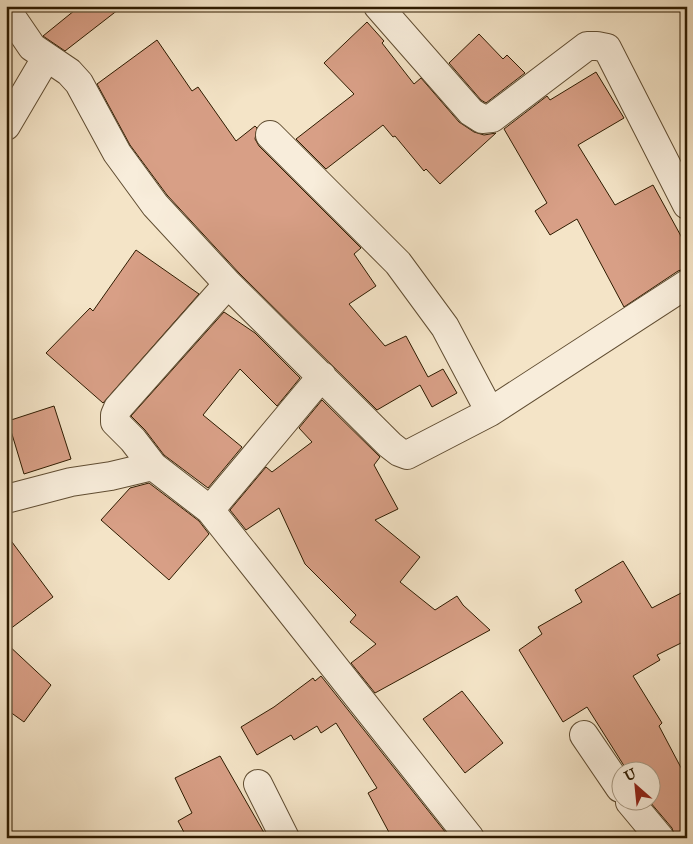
<svg xmlns="http://www.w3.org/2000/svg" width="693" height="844" font-family="'IM FELL Great Primer',serif">
<style>
.building{fill:#d89f86;stroke:#2e1b00}
.lines{fill:none;stroke-linecap:round;stroke-linejoin:round}
.street-casing{stroke:#604d32;stroke-width:30}
.street{stroke:#f8eddb;stroke-width:28}
</style>
<rect width="100%" height="100%" fill="#f4e4c7"/>
<filter id="stains"><feTurbulence type="fractalNoise" baseFrequency=".004" numOctaves="4"/><feColorMatrix values="0 0 0 0 .2 0 0 0 0 .09 0 0 0 0 .02 0 0 0 .5 -.17"/></filter>
<radialGradient id="worn" r=".72"><stop offset=".6" stop-color="#630" stop-opacity="0"/><stop offset="1" stop-color="#630" stop-opacity=".3"/></radialGradient>
<!-- building -->
<path class="building" d="M80 6H123L65 51 43 36Z
M367 22 384 41 382 43 414 84 421 78 459 122 474 132 484 135 496 133 440 184 426 169 424 171 395 136 393 137 383 125 326 169 296 139 354 94 324 63Z
M479 34 503 59 507 55 525 73 486 103 481 100 449 63Z
M157 40 192 91 198 87 236 141 255 126 257 128 255 139 259 146 361 248 354 254 376 286 349 304 385 346 406 336 428 377 443 369 457 393 432 407 420 385 377 410 239 273 167 195 130 145 97 84Z
M596 72 624 118 578 145 615 205 653 185 687 247V268L678 271 624 307 577 219 550 235 535 211 547 203 504 129 547 96 550 100Z
M136 250 199 294 103 403 46 353 90 308 93 311Z
M224 312 255 333 300 378 277 406 240 369 203 415 242 447 208 488 164 455 145 430 131 416Z
M322 400 380 457 374 465 398 509 375 520 420 557 400 582 435 610 457 596 463 605 490 630 375 693 351 663 376 644 350 622 356 615 305 564 279 508 246 530 230 510 266 467 272 472 312 442 299 428Z
M54 406 71 459 24 474 8 421Z
M149 483 199 521 209 534 169 580 101 520 130 488Z
M6 534 53 597 6 632Z
M623 561 652 608 687 590V640L657 655 660 660 633 676 662 723 659 726 687 779V838H675L672 828 650 802V772H628L587 707 563 722 519 650 542 634 538 627 582 602 575 590Z
M6 643 51 685 24 722 6 709Z
M321 676 450 838H392L368 793 377 788 336 723 321 733 317 726 294 740 291 735 257 755 241 727 274 707 313 678 315 681Z
M462 691 503 743 465 773 423 719Z
M220 756 267 838H187L178 821 192 813 175 778Z"/>
<g class="lines">
<!-- street casing -->
<g class="street-casing">
<path id="street" d="M378 6 471 112 482 119 492 118 587 46H597L607 48 687 205
M6 9 32 47 69 72 79 83 117 153 155 205 228 284
M6 126 46 58
M270 135 398 263 445 327 490 412
M153 466 133 440 115 422V415L118 408 228 284 390 445 399 452 407 455 490 412 687 284
M6 499 71 482 111 476 153 466 210 510 470 838
M210 510 322 376
M584 735 620 788
M258 784 285 838
M630 802 660 838"/>
</g>
<!-- street -->
<use href="#street" class="street"/>
</g>
<!-- margin -->
<rect width="693" height="844" fill="none" stroke="#f4e4c7" stroke-width="25"/>
<rect x="8" y="8" width="678" height="829" fill="none" stroke="#2e1b00" stroke-width="2.5"/>
<rect x="12" y="12" width="668" height="819" fill="none" stroke="#2e1b00"/>
<!-- north arrow -->
<g transform="translate(636 786) rotate(333)"><circle r="24" fill="#f8eddb" stroke="#a79983"/>
<path d="M0-4L9 19L0 12L-9 19Z" fill="#8f2418"/>
<text y="-8" font-size="14" font-weight="bold" text-anchor="middle" fill="#2e1b00">U</text>
</g>
<rect width="100%" height="100%" filter="url(#stains)"/>
<rect width="100%" height="100%" fill="url(#worn)"/>
</svg>
